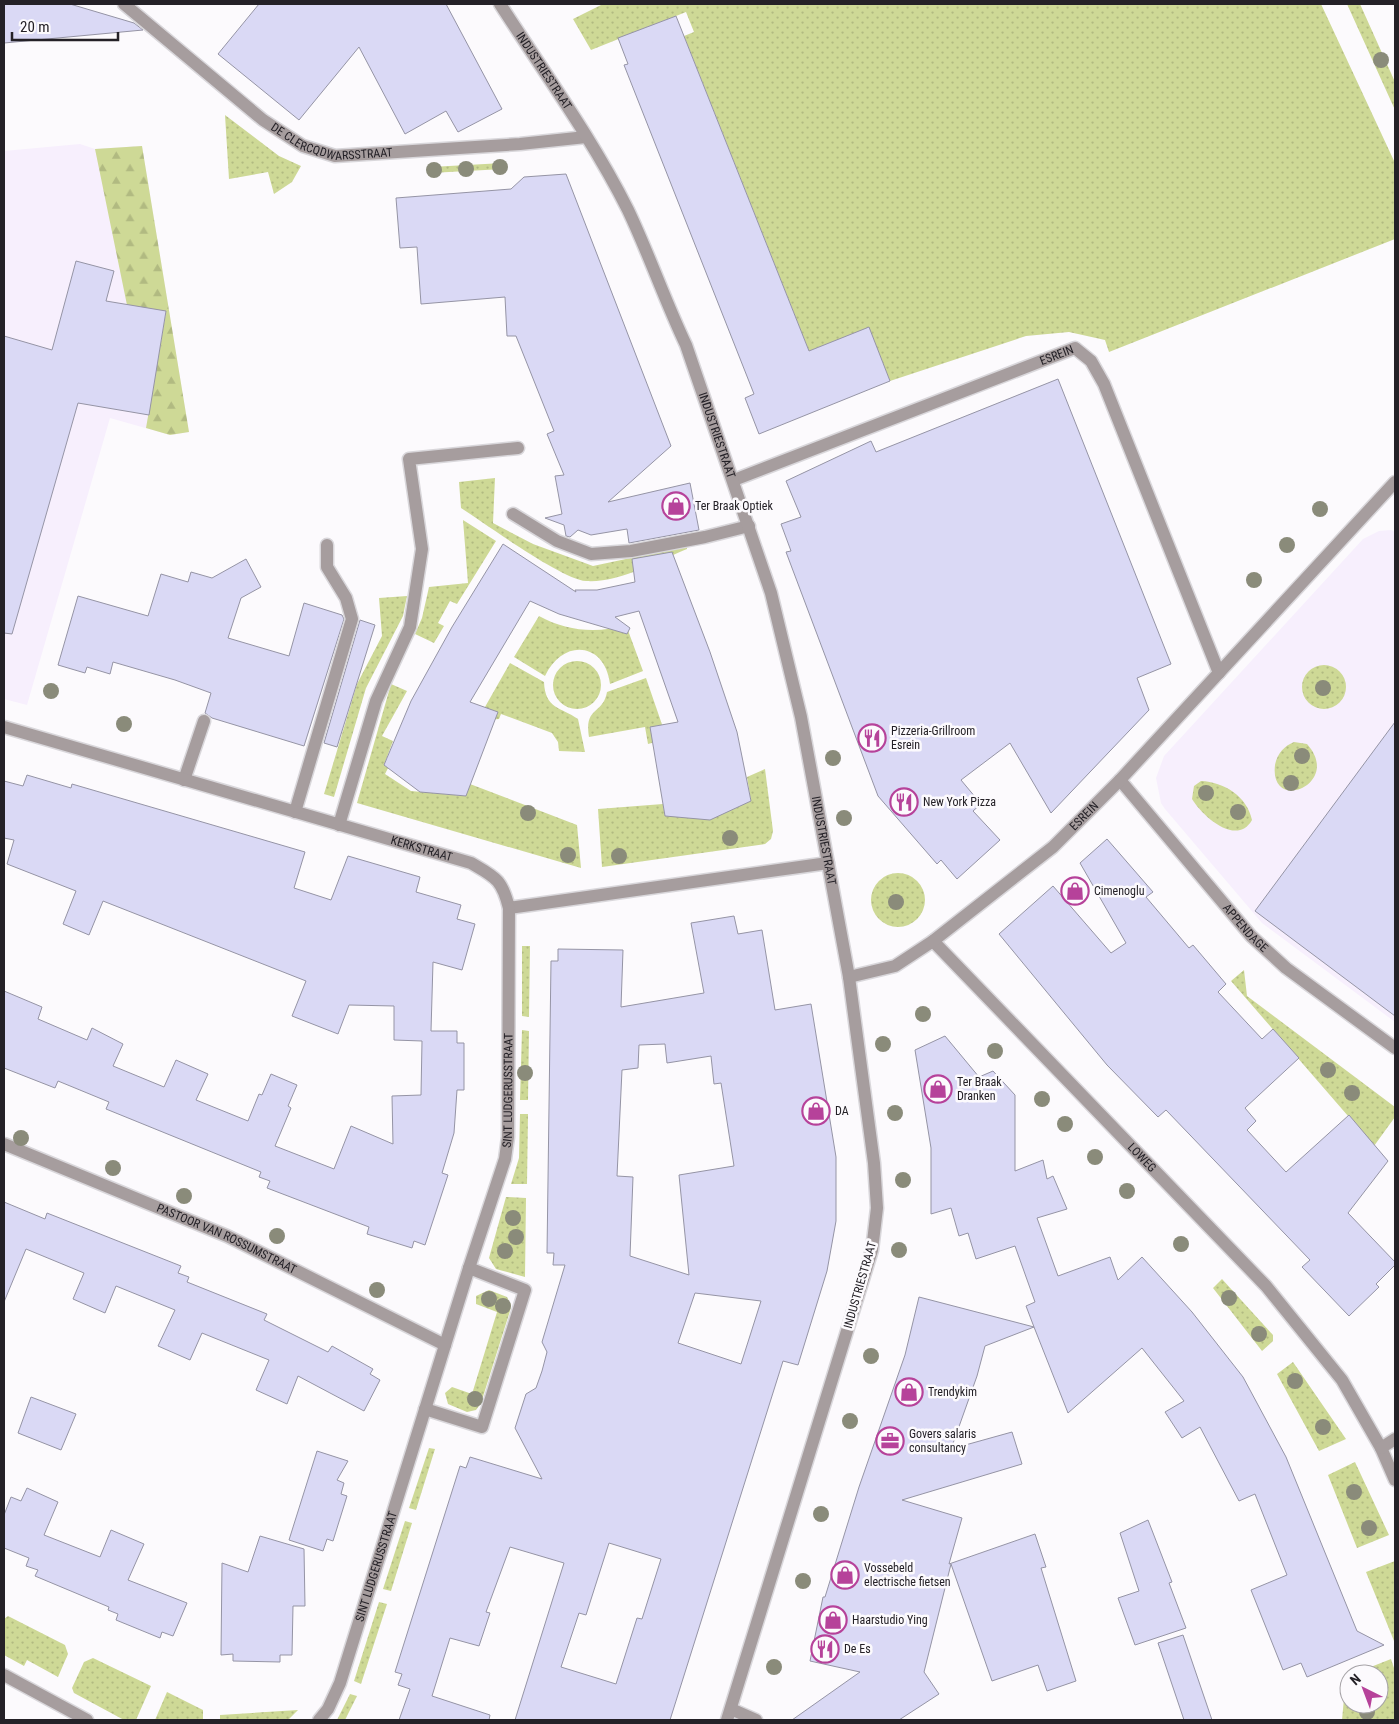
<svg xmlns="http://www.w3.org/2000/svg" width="1399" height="1724" font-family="'Roboto Condensed',sans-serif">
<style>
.built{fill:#f7effd}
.grass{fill:url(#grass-dots)}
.forest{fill:url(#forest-firs)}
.building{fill:#dad9f5;stroke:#9594a5;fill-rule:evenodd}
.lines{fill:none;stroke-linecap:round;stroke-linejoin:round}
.service-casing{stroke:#d9d7db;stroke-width:15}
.minor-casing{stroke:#d9d7db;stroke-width:15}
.service{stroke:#a69d9e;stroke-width:12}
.minor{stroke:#a69d9e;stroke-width:12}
.tree{fill:#8a8b7a}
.labels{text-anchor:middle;stroke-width:5;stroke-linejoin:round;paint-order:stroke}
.street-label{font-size:12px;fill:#242127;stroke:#fcfafd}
.poi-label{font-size:12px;fill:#242127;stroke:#fcfafd;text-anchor:start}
</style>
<defs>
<pattern id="grass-dots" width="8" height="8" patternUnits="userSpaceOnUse" patternTransform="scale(1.25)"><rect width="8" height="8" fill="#ced996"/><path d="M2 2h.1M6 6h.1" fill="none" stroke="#b1ba81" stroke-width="1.8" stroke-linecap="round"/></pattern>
<pattern id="forest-firs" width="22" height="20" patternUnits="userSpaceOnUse" patternTransform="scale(1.25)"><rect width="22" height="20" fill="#ced996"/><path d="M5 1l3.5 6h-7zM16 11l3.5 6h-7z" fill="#b1ba81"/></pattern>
</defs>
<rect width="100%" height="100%" fill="#fcfafd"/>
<!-- built -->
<path class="built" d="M80 144 95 149 142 146 189 432 170 435 110 418 27 705 4 699V151Z
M1391 530 1395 532V1022L1262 923 1165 809 1161 803 1156 778 1164 756 1363 539 1379 531Z"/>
<!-- grass -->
<path class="grass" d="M603 4H1321L1395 163V239L1109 352 1105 340 1069 332 1026 336 890 381 869 328 809 351 684 36 694 32 686 12 591 50 573 19Z
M1347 4H1360L1395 82V110Z
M225 115 279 156 301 166 292 182 274 194 268 172 229 179Z
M503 163V169L431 173V167Z
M495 478 493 523 533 544 593 566 687 546V549C657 561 620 583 586 581 561 579 486 524 461 508L459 482Z
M463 520 496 541 457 604 450 601 438 623 444 626 434 643 415 634 422 618 429 587 468 583Z
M407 596 403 616 366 688 334 797 324 794 357 684 382 636 379 598Z
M539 616C566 631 597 634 626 625L643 671 610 684C605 642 563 638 545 676L514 657Z
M553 685a24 24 0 1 1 48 0a24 24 0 1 1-48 0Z
M510 663 544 682C545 709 561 707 578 719L585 752 559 751 558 742 552 733 501 714 499 719 477 721Z
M1302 687a22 22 0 1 1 44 0a22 22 0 1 1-44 0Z
M646 678 667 739 648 744 645 727 589 737C584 706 603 715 607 692Z
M391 684 407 691 382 736 393 741 384 765 388 768 385 774 411 791 465 796 470 784 577 825 581 868 357 803Z
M1294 742 1307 744C1343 784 1269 814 1275 765 1277 754 1284 746 1294 742Z
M765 769 773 831 771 839 765 844 602 867 598 809 663 804 665 816 751 801 747 777Z
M1201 781C1224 782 1247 796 1252 820 1237 847 1202 816 1192 799L1194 786Z
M871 900a27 27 0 1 1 54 0a27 27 0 1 1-54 0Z
M522 946H530L529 1017 522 1016Z
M1244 970 1247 996 1395 1107V1117L1374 1146 1231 981Z
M522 1030 529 1031 528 1100H520Z
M520 1114H528L527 1184H511L519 1158Z
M506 1197 526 1198 525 1277 496 1269 489 1258Z
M1222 1279 1273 1335V1341L1262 1351 1213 1288Z
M489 1290 507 1297 511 1305 510 1311 481 1403 476 1410 467 1412 448 1404 445 1393 452 1387 472 1394 497 1312 476 1304V1296Z
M1293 1362 1346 1439 1319 1451 1277 1374Z
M429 1448 435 1449 416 1510 409 1508Z
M1355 1462 1389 1535 1357 1548 1328 1475Z
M405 1521 412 1523 391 1591 383 1589Z
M1395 1561V1641H1394L1366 1572Z
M379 1602 387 1604 361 1684 354 1681Z
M8 1616 65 1645 68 1654 58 1677 27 1660 24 1666 4 1655V1619Z
M93 1658 151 1686 136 1720H124L74 1693 72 1688 84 1662Z
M1391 1659 1395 1671V1720H1342L1346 1677 1349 1676V1704H1379V1674H1353Z
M167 1692 203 1710V1720H155Z
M350 1694 357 1696 345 1720H337Z
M298 1710 288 1720H220V1715Z"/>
<!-- forest -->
<path class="forest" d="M142 146 189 432 170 435 146 428 166 312 127 305 95 149Z"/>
<!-- building -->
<path class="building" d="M4 4H70L134 23 143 30 4 43Z
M259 4H446L502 109 458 132 446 111 405 134 359 47 299 120 218 54Z
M676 16 809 351 869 327 890 381 759 434 745 398 754 394 624 65 628 64 618 38Z
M566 174 671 446 608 502 690 483 699 530 629 543 627 529 591 535 578 530 570 537 566 536 564 525 545 518 562 514 555 476 564 475 547 434 554 431 516 336H507L505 297 421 304 417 247 400 248 396 198 511 189 524 177Z
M76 261 114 271 106 301 166 311 149 415 78 403 12 634 4 633V336L52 350Z
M1058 379 1171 664 1137 678 1149 710 1051 813 1010 743 961 780 981 804 973 811 1000 840 957 879 941 860 937 864 878 796 786 552 791 551 781 524 801 517 786 481 871 441 876 452Z
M503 544 576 592 575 590H597L635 582 632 559 672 552 710 652 737 732 751 801 710 820 665 816 650 727 678 722 639 611 615 617 630 628 627 634 559 614 530 601 470 702 498 712 466 796 420 792 384 765 411 701 452 627Z
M246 559 261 587 241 598 228 638 289 656 304 603 342 615 344 619 304 746 212 718 205 713 211 693 175 680 113 662 110 674 87 667 85 673 58 665 78 596 148 616 161 574 188 582 191 572 212 578Z
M360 620 375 625 337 747 324 743Z
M1395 722V1016L1255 911Z
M27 775 71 788 72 784 305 852 294 888 331 900 348 856 420 877 416 892 461 905 457 919 475 924 462 970 433 962 431 1031H457V1043H464V1090H457L454 1133 442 1173 448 1175 425 1245 414 1241 412 1248 367 1234 369 1227 267 1188 270 1181 259 1177 261 1172 106 1109 109 1102 58 1081 55 1088 4 1068V991L42 1007 38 1019 87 1040 92 1028 123 1044 113 1066 164 1087 176 1060 208 1074 196 1100 248 1121 259 1094 262 1095 271 1074 297 1085 288 1106 291 1108 275 1146 334 1169 351 1126 393 1144 392 1096 421 1095 422 1041 394 1040V1006L349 1005 338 1034 292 1016 306 981 103 901 89 935 63 924 76 891 7 864 14 840 4 838V781L23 786Z
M1107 839 1153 892 1146 897 1189 948 1193 945 1226 984 1218 992 1262 1039 1273 1029 1299 1058 1245 1108 1256 1121 1247 1130 1286 1172 1349 1115 1388 1161 1348 1213 1395 1262V1265L1376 1284 1379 1287 1349 1316 1302 1267 1310 1260 1166 1110 1158 1117 1107 1065 999 934 1053 886 1111 953 1126 943 1080 863Z
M734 916 738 934 762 930 775 1010 811 1004 836 1157V1221L827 1271 798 1365 783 1361 670 1720H515L564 1563 510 1547 486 1612 490 1613 479 1646 450 1638 432 1696 490 1715 489 1720H399L410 1689 398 1685 402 1674 395 1672 460 1466 466 1468 470 1457 542 1479 515 1428 526 1394 536 1388 542 1371 547 1352 542 1342 565 1265H553L554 1253H547L551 961H558V949L623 950 621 1007 704 993 691 923ZM665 1044 667 1063 711 1056 714 1084 721 1083 734 1166 679 1175 689 1275 630 1256 633 1177 617 1176 622 1070 638 1068 639 1045ZM695 1293 761 1301 741 1364 678 1343ZM609 1543 661 1559 642 1619 637 1618 616 1684 561 1667 579 1613 586 1615Z
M945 1036 979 1077 993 1071 1015 1095V1171L1043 1160 1047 1179 1053 1176 1067 1209 1037 1218 1058 1276 1110 1257 1118 1280 1142 1257 1192 1312 1243 1377 1286 1457 1357 1631 1384 1645 1307 1677 1301 1663 1283 1670 1251 1590 1287 1575 1255 1494 1239 1501 1200 1427 1182 1438 1165 1412 1184 1401 1142 1348 1068 1413 1034 1327 985 1346 977 1376 951 1449 1012 1432 1022 1464 902 1500 962 1518 949 1564 1035 1534 1046 1567 1041 1568 1076 1681 1047 1691 1038 1665 992 1681 951 1564 924 1672 939 1694 899 1720H792L860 1672 810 1661 823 1597H825L859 1487 905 1355 919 1297 1034 1327 1026 1306 1035 1302 1015 1246 976 1259 968 1233 959 1236 951 1208 931 1214V1148L915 1050Z
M4 1202 45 1219 47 1213 181 1266 178 1273 189 1277 187 1282 267 1314 264 1320 328 1352 332 1346 373 1369 370 1374 380 1380 364 1411 298 1376 287 1404 256 1390 269 1360 202 1333 190 1360 158 1346 175 1310 116 1286 105 1313 73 1299 84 1273 26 1249 4 1302Z
M31 1397 76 1414 61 1450 18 1433Z
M317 1451 348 1461 337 1480 344 1483 341 1494 347 1496 333 1541 327 1539 323 1551 289 1540Z
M27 1488 58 1502 44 1535 100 1557 111 1530 144 1544 128 1580 187 1603 173 1636 162 1632 160 1638 116 1620 118 1614 108 1610 109 1607 35 1576 38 1570 26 1566 29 1558 4 1548V1515L11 1497 21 1501Z
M1148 1520 1172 1582 1169 1583 1186 1628 1135 1645 1118 1598 1139 1591 1120 1533Z
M260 1536 304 1549 305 1606H293L292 1655H280V1662L233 1661V1654L221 1655 222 1563 248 1572Z
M1183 1635 1212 1720H1184L1158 1643Z"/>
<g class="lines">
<!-- service casing -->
<g class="service-casing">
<g id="service">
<path id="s1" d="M734 480 1075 348 1091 361 1104 384 1219 673"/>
<path d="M513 514 557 541 591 554 631 551 705 537 749 526"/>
<path d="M184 780 204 721"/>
<path id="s2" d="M1120 780 1251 936 1286 968 1395 1048"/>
<path d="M295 812 352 619 346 598 327 567V545"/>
<path d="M339 825 376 701 410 627 422 549 409 459 518 448"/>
</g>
</g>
<!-- minor casing -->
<g class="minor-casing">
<g id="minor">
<path id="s3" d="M124 4 263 120 303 146 335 156 520 144 586 137"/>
<path id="s4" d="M500 4C543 71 592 138 628 210 649 254 665 301 686 345L771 593 801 717 849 977 874 1163 877 1208 872 1250 727 1720"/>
<path id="s5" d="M4 727 471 863C495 877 502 879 509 908L828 863"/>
<path id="s6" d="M933 941 1266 1286 1342 1380 1381 1448 1395 1480"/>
<path id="s7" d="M849 977 895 966 933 941 1053 847 1120 780 1395 482"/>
<path id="s8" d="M4 1144 227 1236 445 1345"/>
<path d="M425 1409 482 1427 525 1290 469 1268"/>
<path d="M1381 1448 1395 1439"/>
<path d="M4 1675 87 1720"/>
<path d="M731 1709 756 1720"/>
<path id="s9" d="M319 1720 328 1709 340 1683 469 1268 505 1159 508 1137 509 908"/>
</g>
</g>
<!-- service -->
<use href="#service" class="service"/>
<!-- minor -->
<use href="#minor" class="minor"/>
</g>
<!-- trees -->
<g class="tree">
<circle cx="1381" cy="60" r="8"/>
<circle cx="500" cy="167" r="8"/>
<circle cx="466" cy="169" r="8"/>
<circle cx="434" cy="170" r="8"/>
<circle cx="1320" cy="509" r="8"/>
<circle cx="1287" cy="545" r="8"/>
<circle cx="1254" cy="580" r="8"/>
<circle cx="1323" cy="688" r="8"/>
<circle cx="51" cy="691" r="8"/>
<circle cx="124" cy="724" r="8"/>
<circle cx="1302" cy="756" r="8"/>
<circle cx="833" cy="758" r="8"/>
<circle cx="1291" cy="783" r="8"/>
<circle cx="1206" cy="793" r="8"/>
<circle cx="1238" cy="812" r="8"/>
<circle cx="528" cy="813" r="8"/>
<circle cx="844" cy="818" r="8"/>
<circle cx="730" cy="838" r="8"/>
<circle cx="568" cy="855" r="8"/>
<circle cx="619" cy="856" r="8"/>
<circle cx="896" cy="902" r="8"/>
<circle cx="923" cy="1014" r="8"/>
<circle cx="883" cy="1044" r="8"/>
<circle cx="995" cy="1051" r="8"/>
<circle cx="1328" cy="1070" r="8"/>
<circle cx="525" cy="1073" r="8"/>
<circle cx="1352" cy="1093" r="8"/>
<circle cx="1042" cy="1099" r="8"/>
<circle cx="895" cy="1113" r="8"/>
<circle cx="1065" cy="1124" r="8"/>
<circle cx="21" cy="1138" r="8"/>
<circle cx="1095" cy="1157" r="8"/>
<circle cx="113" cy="1168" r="8"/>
<circle cx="903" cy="1180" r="8"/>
<circle cx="1127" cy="1191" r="8"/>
<circle cx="184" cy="1196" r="8"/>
<circle cx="513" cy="1218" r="8"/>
<circle cx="277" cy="1236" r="8"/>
<circle cx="516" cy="1237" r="8"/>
<circle cx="1181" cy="1244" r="8"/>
<circle cx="899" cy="1250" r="8"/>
<circle cx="505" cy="1251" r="8"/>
<circle cx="377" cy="1290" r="8"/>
<circle cx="1229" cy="1298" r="8"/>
<circle cx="489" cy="1299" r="8"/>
<circle cx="503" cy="1306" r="8"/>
<circle cx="1259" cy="1334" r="8"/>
<circle cx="871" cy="1356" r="8"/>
<circle cx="1295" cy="1381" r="8"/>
<circle cx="475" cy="1399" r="8"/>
<circle cx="850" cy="1421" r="8"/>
<circle cx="1323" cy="1427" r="8"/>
<circle cx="1354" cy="1492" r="8"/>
<circle cx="821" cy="1514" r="8"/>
<circle cx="1369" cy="1528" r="8"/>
<circle cx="803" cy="1581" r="8"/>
<circle cx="774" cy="1667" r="8"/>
<circle cx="1367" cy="1712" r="8"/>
</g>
<!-- icons -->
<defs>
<g id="shop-ring" transform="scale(1.4375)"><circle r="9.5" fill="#fcfafd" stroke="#b6429a" stroke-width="1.5"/><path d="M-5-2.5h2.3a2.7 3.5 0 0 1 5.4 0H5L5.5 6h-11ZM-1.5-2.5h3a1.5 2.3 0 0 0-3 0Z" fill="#b6429a"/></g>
<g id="restaurant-ring" transform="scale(1.4375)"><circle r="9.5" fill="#fcfafd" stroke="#b6429a" stroke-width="1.5"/><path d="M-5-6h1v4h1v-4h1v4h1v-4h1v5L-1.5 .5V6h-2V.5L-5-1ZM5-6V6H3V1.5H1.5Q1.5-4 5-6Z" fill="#b6429a"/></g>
<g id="office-ring" transform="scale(1.4375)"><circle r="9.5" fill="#fcfafd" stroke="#b6429a" stroke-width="1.5"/><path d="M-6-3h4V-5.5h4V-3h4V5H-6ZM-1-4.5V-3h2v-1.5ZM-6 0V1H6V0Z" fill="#b6429a"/></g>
</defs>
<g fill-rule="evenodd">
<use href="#shop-ring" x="676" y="506"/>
<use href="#restaurant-ring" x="872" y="738"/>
<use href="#restaurant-ring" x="904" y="802"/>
<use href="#shop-ring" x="1075" y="891"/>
<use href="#shop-ring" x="938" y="1089"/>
<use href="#shop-ring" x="816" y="1111"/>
<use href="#shop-ring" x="909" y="1392"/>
<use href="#office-ring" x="890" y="1441"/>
<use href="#shop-ring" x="845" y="1575"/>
<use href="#shop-ring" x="833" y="1620"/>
<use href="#restaurant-ring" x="825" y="1649"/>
</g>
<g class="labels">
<!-- street labels -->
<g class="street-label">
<text dy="4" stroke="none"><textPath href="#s4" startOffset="80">INDUSTRIESTRAAT</textPath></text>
<text dy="4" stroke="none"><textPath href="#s3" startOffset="256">DE CLERCQDWARSSTRAAT</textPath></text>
<text dy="4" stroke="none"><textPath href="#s1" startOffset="346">ESREIN</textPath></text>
<text dy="4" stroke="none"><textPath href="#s4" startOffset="485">INDUSTRIESTRAAT</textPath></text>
<text dy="4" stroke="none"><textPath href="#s7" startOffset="289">ESREIN</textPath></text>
<text dy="4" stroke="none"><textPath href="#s4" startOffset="905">INDUSTRIESTRAAT</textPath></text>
<text dy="4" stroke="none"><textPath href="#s5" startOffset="435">KERKSTRAAT</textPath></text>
<text dy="4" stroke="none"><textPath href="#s2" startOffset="194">APPENDAGE</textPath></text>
<text dy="4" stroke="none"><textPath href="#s9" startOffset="661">SINT LUDGERUSSTRAAT</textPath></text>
<text dy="4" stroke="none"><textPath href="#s6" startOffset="301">LOWEG</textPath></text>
<text dy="4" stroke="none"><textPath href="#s8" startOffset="242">PASTOOR VAN ROSSUMSTRAAT</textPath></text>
<text transform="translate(860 1285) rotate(-74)" y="4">INDUSTRIESTRAAT</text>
<text dy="4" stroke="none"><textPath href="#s9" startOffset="165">SINT LUDGERUSSTRAAT</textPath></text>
</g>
<!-- poi labels -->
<g class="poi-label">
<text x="695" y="510">Ter Braak Optiek</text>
<text x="891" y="735">Pizzeria-Grillroom<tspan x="891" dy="14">Esrein</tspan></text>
<text x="923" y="806">New York Pizza</text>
<text x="1094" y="895">Cimenoglu</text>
<text x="957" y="1086">Ter Braak<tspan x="957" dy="14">Dranken</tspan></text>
<text x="835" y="1115">DA</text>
<text x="928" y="1396">Trendykim</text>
<text x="909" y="1438">Govers salaris<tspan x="909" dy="14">consultancy</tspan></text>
<text x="864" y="1572">Vossebeld<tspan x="864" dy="14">electrische fietsen</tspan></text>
<text x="852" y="1624">Haarstudio Ying</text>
<text x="844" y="1653">De Es</text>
</g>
</g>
<!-- border -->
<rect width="1399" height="1724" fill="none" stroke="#242127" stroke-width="10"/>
<!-- north arrow -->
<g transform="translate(1364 1689) rotate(318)"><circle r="24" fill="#fcfafd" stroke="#a6a3a7"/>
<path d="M0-4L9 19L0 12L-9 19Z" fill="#b6429a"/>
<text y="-8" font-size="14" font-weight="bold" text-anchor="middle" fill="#242127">N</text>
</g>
<!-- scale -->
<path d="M12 32v8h106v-8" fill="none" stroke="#242127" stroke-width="2.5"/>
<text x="20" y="32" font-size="15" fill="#242127" stroke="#fcfafd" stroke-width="4" paint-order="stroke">20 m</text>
</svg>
